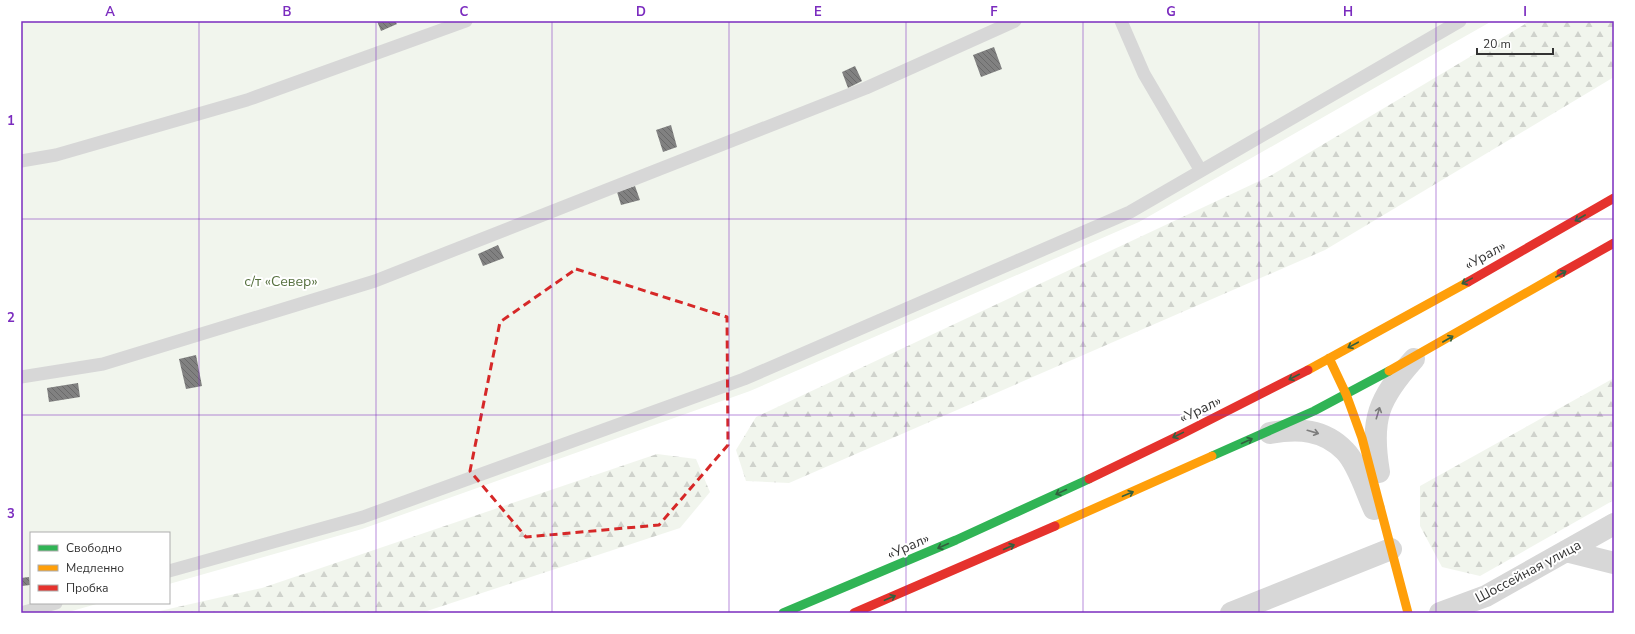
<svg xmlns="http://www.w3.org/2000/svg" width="1635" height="634" font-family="'Nunito Sans',sans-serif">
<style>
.forest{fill:url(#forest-firs)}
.garden{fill:#f1f5ed}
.building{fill:url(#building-back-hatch)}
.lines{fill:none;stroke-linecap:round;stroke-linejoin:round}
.lane{stroke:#d7d7d7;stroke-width:13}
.street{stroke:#d7d7d7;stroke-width:22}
.fast{stroke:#30b455;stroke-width:9}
.slow{stroke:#ff9f0a;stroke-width:9}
.jam{stroke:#e5322d;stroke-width:9}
.oneway{stroke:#32603f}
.oneway2{stroke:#7d7d7d}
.marked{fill:none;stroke:#d62828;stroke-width:3;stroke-dasharray:8 5;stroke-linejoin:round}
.grid{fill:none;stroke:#7b2cbf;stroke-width:1;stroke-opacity:0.55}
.labels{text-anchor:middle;stroke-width:4;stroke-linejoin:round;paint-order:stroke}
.street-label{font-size:14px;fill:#333;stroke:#fff}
.park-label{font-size:14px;fill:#56703f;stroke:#fff}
.neatline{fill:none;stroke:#7b2cbf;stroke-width:1.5}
.grid-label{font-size:13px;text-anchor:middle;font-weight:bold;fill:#7b2cbf}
</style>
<defs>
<pattern id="forest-firs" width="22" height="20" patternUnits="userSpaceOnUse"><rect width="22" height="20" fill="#f1f5ed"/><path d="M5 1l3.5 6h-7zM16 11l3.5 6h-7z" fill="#cfd2cc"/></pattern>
<pattern id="building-back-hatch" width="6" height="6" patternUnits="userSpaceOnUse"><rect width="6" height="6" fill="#818181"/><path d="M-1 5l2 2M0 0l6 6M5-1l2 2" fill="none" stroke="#6a6a6a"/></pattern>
</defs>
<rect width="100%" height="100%" fill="#fff"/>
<!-- forest -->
<path class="forest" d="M1530 21H1614V77L1325 250 789 483 746 481 736 450 756 417 1270 176Z
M1614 378V500L1480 576 1442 567 1420 526V486Z
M657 454 696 459 710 492 680 528 421 613H151L262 588Z"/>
<!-- garden -->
<path class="garden" d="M21 21H1492L1139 222 750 391 362 529 169 584V533H31V603H100L65 613H21Z"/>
<!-- building -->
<path class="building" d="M377 21H395L397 24 381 31Z
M994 47 1002 69 981 77 973 55Z
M855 66 862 81 848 88 842 72Z
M671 125 677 147 663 152 656 130Z
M635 186 640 200 621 205 617 192Z
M498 245 504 258 483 266 478 254Z
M196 355 202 386 186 389 179 359Z
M78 383 80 397 49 402 47 388Z
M29 577 30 585 22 586 21 578Z"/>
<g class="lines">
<!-- lane -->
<path class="lane" d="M1121 21 1144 74 1201 171
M21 161 56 155 247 100 466 21
M21 377 103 364 375 281 866 88 1015 21
M169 571 363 517 744 379 1130 212 1460 21
M21 613 56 603"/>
<!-- street -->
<path class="street" d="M1270 433C1298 428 1324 429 1345 451 1358 464 1366 492 1374 509
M1379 472C1370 419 1378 399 1414 359
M1566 551 1614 563
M1231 613 1391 549
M1440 613 1486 596 1614 524"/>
<!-- fast -->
<path class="fast" d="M1212 456 1314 411 1389 371
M783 613 956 540 1089 479"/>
<!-- slow -->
<path class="slow" d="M1329 358 1346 394 1362 438 1408 613
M1308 370 1468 282
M1389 371 1561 273
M1055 526 1212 456"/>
<!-- jam -->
<path class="jam" d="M1561 273 1614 243
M1468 282 1614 198
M1089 479 1182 434 1308 370
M854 613 1055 526"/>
</g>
<!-- one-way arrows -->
<defs><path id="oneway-shaft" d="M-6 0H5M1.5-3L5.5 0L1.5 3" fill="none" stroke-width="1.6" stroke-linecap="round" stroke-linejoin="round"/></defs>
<g class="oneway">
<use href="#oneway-shaft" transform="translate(1580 218) rotate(150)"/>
<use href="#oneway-shaft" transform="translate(1561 274) rotate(-30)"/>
<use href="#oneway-shaft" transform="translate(1467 281) rotate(151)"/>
<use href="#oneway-shaft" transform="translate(1448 339) rotate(-30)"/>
<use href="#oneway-shaft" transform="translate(1353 345) rotate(152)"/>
<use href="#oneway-shaft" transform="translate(1294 377) rotate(153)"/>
<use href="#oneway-shaft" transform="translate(1178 435) rotate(154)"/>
<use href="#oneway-shaft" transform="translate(1247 441) rotate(-24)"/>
<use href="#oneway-shaft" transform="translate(1061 492) rotate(155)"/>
<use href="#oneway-shaft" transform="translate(1128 494) rotate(-23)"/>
<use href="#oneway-shaft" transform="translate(943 546) rotate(156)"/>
<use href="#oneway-shaft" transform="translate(1009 547) rotate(-24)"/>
<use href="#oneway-shaft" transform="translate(890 598) rotate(-23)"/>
</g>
<g class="oneway2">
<use href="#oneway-shaft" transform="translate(1378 413) rotate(-73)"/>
<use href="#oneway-shaft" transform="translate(1313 432) rotate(16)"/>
</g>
<!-- marked area -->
<path class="marked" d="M576 269 727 317 728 445 659 525 526 537 470 471 500 322Z"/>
<!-- grid -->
<path class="grid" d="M199 21V613M376 21V613M552 21V613M729 21V613M906 21V613M1083 21V613M1259 21V613M1436 21V613M21 219H1614M21 415H1614"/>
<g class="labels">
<!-- street labels -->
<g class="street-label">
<text transform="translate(1485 255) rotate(-29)" y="5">«Урал»</text>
<text transform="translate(1200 409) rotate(-26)" y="5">«Урал»</text>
<text transform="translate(908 546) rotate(-24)" y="5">«Урал»</text>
<text transform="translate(1528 571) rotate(-28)" y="5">Шоссейная улица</text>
</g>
<!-- park labels -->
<g class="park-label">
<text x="281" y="286">с/т «Север»</text>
</g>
</g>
<!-- border -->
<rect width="1635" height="634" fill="none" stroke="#ffffff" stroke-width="44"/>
<!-- legend -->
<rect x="30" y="532" width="140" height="72" fill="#ffffff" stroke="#adadad"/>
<rect x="38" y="545" width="20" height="6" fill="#30b455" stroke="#adadad"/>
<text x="66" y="552" font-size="12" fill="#333333">Свободно</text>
<rect x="38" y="565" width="20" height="6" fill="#ff9f0a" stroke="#adadad"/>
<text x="66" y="572" font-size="12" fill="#333333">Медленно</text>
<rect x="38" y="585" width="20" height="6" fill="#e5322d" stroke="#adadad"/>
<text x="66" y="592" font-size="12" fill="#333333">Пробка</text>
<!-- scale -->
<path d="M1477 48v6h76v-6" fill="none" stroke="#333333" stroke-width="2"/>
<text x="1483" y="48" font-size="12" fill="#333333" stroke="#ffffff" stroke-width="3" paint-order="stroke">20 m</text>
<rect x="22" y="22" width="1591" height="590" class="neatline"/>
<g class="grid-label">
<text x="110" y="16">A</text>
<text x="287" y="16">B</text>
<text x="464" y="16">C</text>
<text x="641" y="16">D</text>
<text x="818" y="16">E</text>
<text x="994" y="16">F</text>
<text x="1171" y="16">G</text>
<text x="1348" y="16">H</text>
<text x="1525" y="16">I</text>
<text x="11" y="125">1</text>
<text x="11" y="322">2</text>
<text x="11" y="518">3</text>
</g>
</svg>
